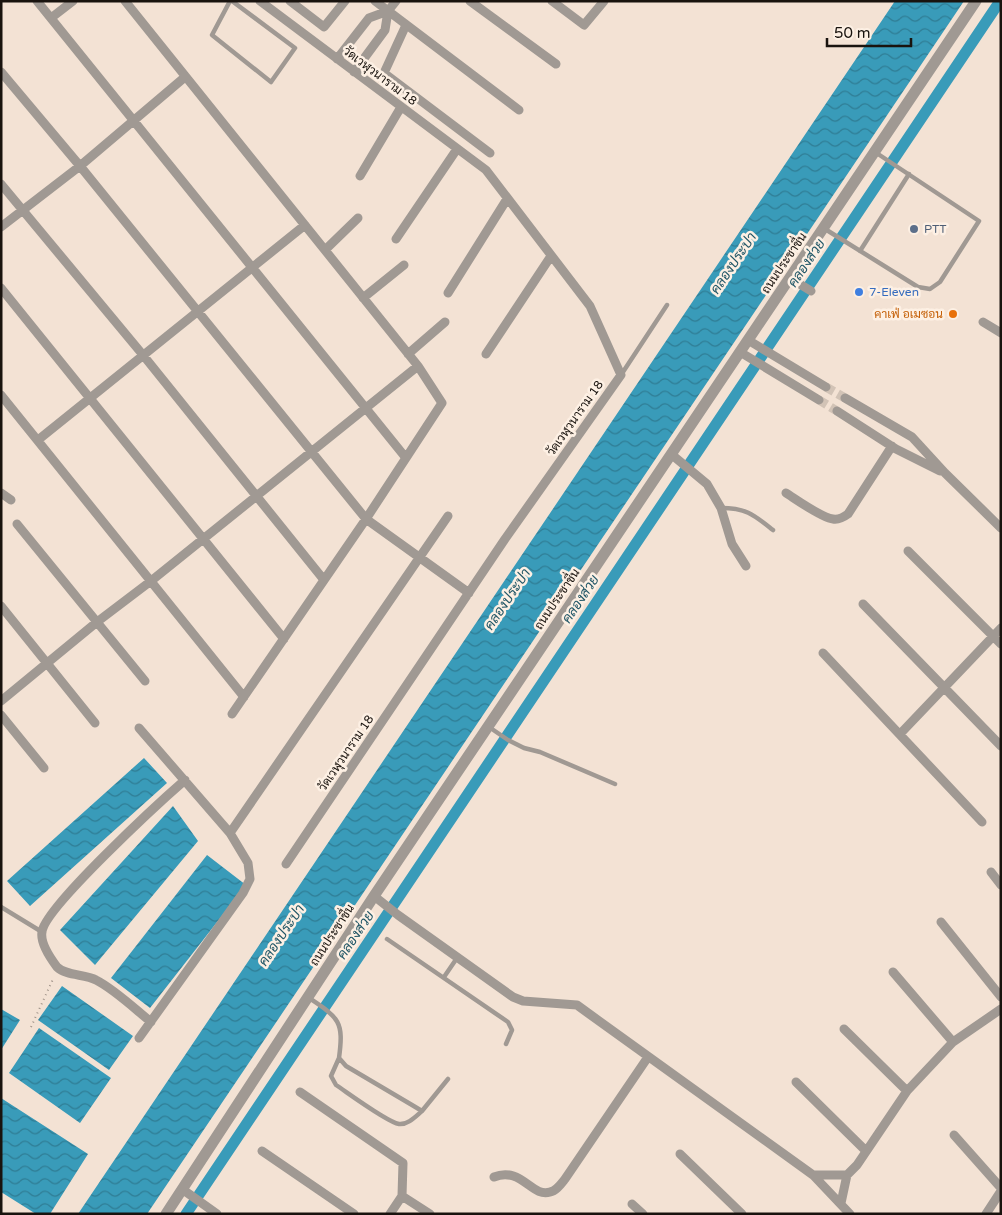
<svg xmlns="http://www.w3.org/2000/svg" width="1002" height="1215" font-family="'Varela Round',Sarabun,sans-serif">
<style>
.water{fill:url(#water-waves)}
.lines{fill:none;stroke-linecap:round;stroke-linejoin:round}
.canal{stroke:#399bb9;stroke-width:11}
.minor-tunnel{stroke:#d2c3b6;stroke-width:9;stroke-dasharray:9 4.5;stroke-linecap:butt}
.path{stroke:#9f9288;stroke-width:2;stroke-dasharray:1 4;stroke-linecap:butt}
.service{stroke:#a09993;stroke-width:4.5}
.minor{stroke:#a09993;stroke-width:9}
.tertiary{stroke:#a09993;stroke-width:11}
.service-dot{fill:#5c6f8a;stroke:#fdf0e4;stroke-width:2}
.shop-dot{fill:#3f7fe0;stroke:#fdf0e4;stroke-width:2}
.food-dot{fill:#e8710a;stroke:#fdf0e4;stroke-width:2}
.labels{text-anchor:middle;stroke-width:5;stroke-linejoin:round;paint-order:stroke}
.street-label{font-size:12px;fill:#19130e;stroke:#fdf0e4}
.service-label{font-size:12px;fill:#4e5e75;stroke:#fdf0e4;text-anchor:start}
.shop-label{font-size:12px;fill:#366cbe;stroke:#fdf0e4;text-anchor:start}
.food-label{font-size:12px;fill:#c56008;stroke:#fdf0e4;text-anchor:end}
.water-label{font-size:14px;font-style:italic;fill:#225767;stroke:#fdf0e4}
</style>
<defs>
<pattern id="water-waves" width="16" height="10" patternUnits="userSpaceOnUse" patternTransform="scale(1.25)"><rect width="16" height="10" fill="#399bb9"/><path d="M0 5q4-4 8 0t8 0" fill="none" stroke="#2f7d95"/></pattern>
</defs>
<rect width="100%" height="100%" fill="#f3e2d4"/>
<!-- water -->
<path class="water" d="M895 1H964L147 1214H78Z
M144 758 167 783 30 906 7 881Z
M173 806 198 841 95 965 60 930Z
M207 855 246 885 150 1008 111 978Z
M62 986 133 1036 109 1070 38 1020Z
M1 1009 20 1020 1 1050Z
M39 1028 111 1078 80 1123 9 1073Z
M1 1098 88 1154 50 1214H36L1 1192Z"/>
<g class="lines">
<!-- canal -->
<path class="canal" d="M186 1214 1000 1"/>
<!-- minor-tunnel -->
<path class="minor-tunnel" d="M826 387 845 398
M819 400 837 411"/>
<!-- path -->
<path class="path" d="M31 1027 54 977"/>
<!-- service -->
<path class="service" d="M230 1 212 35 271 82 295 48 232 1
M825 229 918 287 930 289 940 282 979 221 875 152
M860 251 909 174
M621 375 667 305
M721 508C747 508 754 515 773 530
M489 727 508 740 524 748 540 752 615 784
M1 907 42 932
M387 939 508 1022 512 1030 506 1044
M444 977 457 958
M309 998C339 1018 344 1021 339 1058L346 1066 412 1105 422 1111 448 1079
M339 1058 331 1076 336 1085C348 1093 387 1122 399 1124 408 1125 416 1116 422 1111"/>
<!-- minor -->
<path class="minor" d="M37 1 406 458
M125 1 418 366 442 403 366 519 232 714
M260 1 486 170 590 306 621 375 505 539 286 864
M290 1 324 27 345 1
M375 1 519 110
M470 1 556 64
M552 1 584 25 604 1
M388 11 396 1
M51 18 73 1
M406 25 384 73 490 153
M337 59 369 18 388 11 385 30 354 72
M1 72 80 166 366 519 469 593
M360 176 401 107
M1 184 143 355 324 580
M1 227 80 166 185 77
M396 239 457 149
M325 250 358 218
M790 278 811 291
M1 288 284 639
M448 293 507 199
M363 298 404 265
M983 322 1001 333
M748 340 826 387
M740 352 819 400
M408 354 445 322
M486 354 551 256
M1 395 244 697
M845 398 912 437 945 473 1001 528
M837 411 896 449 940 471
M38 440 305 225
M671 454 707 484 721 508 732 544 746 566
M1 493 11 500
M786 493C797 500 822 518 833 519 839 520 844 517 848 514L892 446
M17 524 145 681
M908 551 1001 644
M863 604 1001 746
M1 606 95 723
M823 653 982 822
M1 701 97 622 151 581 418 366
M1 715 44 768
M900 734 1001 628
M230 833 448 516
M991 872 1001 885
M374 896 398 915 513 997 523 1001 577 1005 588 1013 813 1175 850 1214
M941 922 1001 997
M893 972 953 1042
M151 1022C135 1009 114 989 96 980 85 974 66 976 57 967 51 959 40 943 42 932 44 908 162 800 185 780
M844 1029 907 1091
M139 1038 243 893 250 879 248 863 230 833 139 728
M796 1082 866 1151
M300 1092 403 1163 402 1196 390 1214
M954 1135 1001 1188
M262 1151 354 1214
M680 1154 742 1214
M813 1175H847
M494 1177C521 1166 532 1198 550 1192 556 1191 561 1184 565 1179L648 1057
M182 1189 217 1214
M402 1196 430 1214
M841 1203 847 1175 857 1165 907 1091 953 1042 1001 1009
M632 1204 643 1214
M986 1214 1001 1191"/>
<!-- tertiary -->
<path class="tertiary" d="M166 1214 374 896 976 1"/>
</g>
<!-- markers -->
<circle class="service-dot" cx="914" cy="229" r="5"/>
<circle class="shop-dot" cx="859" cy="292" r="5"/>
<circle class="food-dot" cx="953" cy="314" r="5"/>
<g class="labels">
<!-- street labels -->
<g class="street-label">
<text transform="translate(380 76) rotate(37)" y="4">วัดเวฬุวนาราม 18</text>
<text transform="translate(784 263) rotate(-56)" y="4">ถนนประชาชื่น</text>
<text transform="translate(575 418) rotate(-55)" y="4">วัดเวฬุวนาราม 18</text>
<text transform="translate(557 599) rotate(-56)" y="4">ถนนประชาชื่น</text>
<text transform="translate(346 753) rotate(-56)" y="4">วัดเวฬุวนาราม 18</text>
<text transform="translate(332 935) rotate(-57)" y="4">ถนนประชาชื่น</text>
</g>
<!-- service labels -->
<g class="service-label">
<text x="924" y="233">PTT</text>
</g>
<!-- shop labels -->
<g class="shop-label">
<text x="869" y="296">7-Eleven</text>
</g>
<!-- food labels -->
<g class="food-label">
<text x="943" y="318">คาเฟ่ อเมซอน</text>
</g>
<!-- water labels -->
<g class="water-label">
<text transform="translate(733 263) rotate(-56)" y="5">คลองประปา</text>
<text transform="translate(806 263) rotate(-56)" y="5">คลองส่วย</text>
<text transform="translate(507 599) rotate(-56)" y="5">คลองประปา</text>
<text transform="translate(580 599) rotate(-56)" y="5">คลองส่วย</text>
<text transform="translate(281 935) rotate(-56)" y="5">คลองประปา</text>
<text transform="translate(355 935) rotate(-56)" y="5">คลองส่วย</text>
</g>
</g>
<!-- border -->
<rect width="1002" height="1215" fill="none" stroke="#19130e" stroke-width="5"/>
<!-- scale -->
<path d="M827 38v8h84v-8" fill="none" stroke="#19130e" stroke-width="2.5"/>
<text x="834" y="38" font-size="15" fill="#19130e" stroke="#fdf0e4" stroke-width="4" paint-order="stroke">50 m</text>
</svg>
